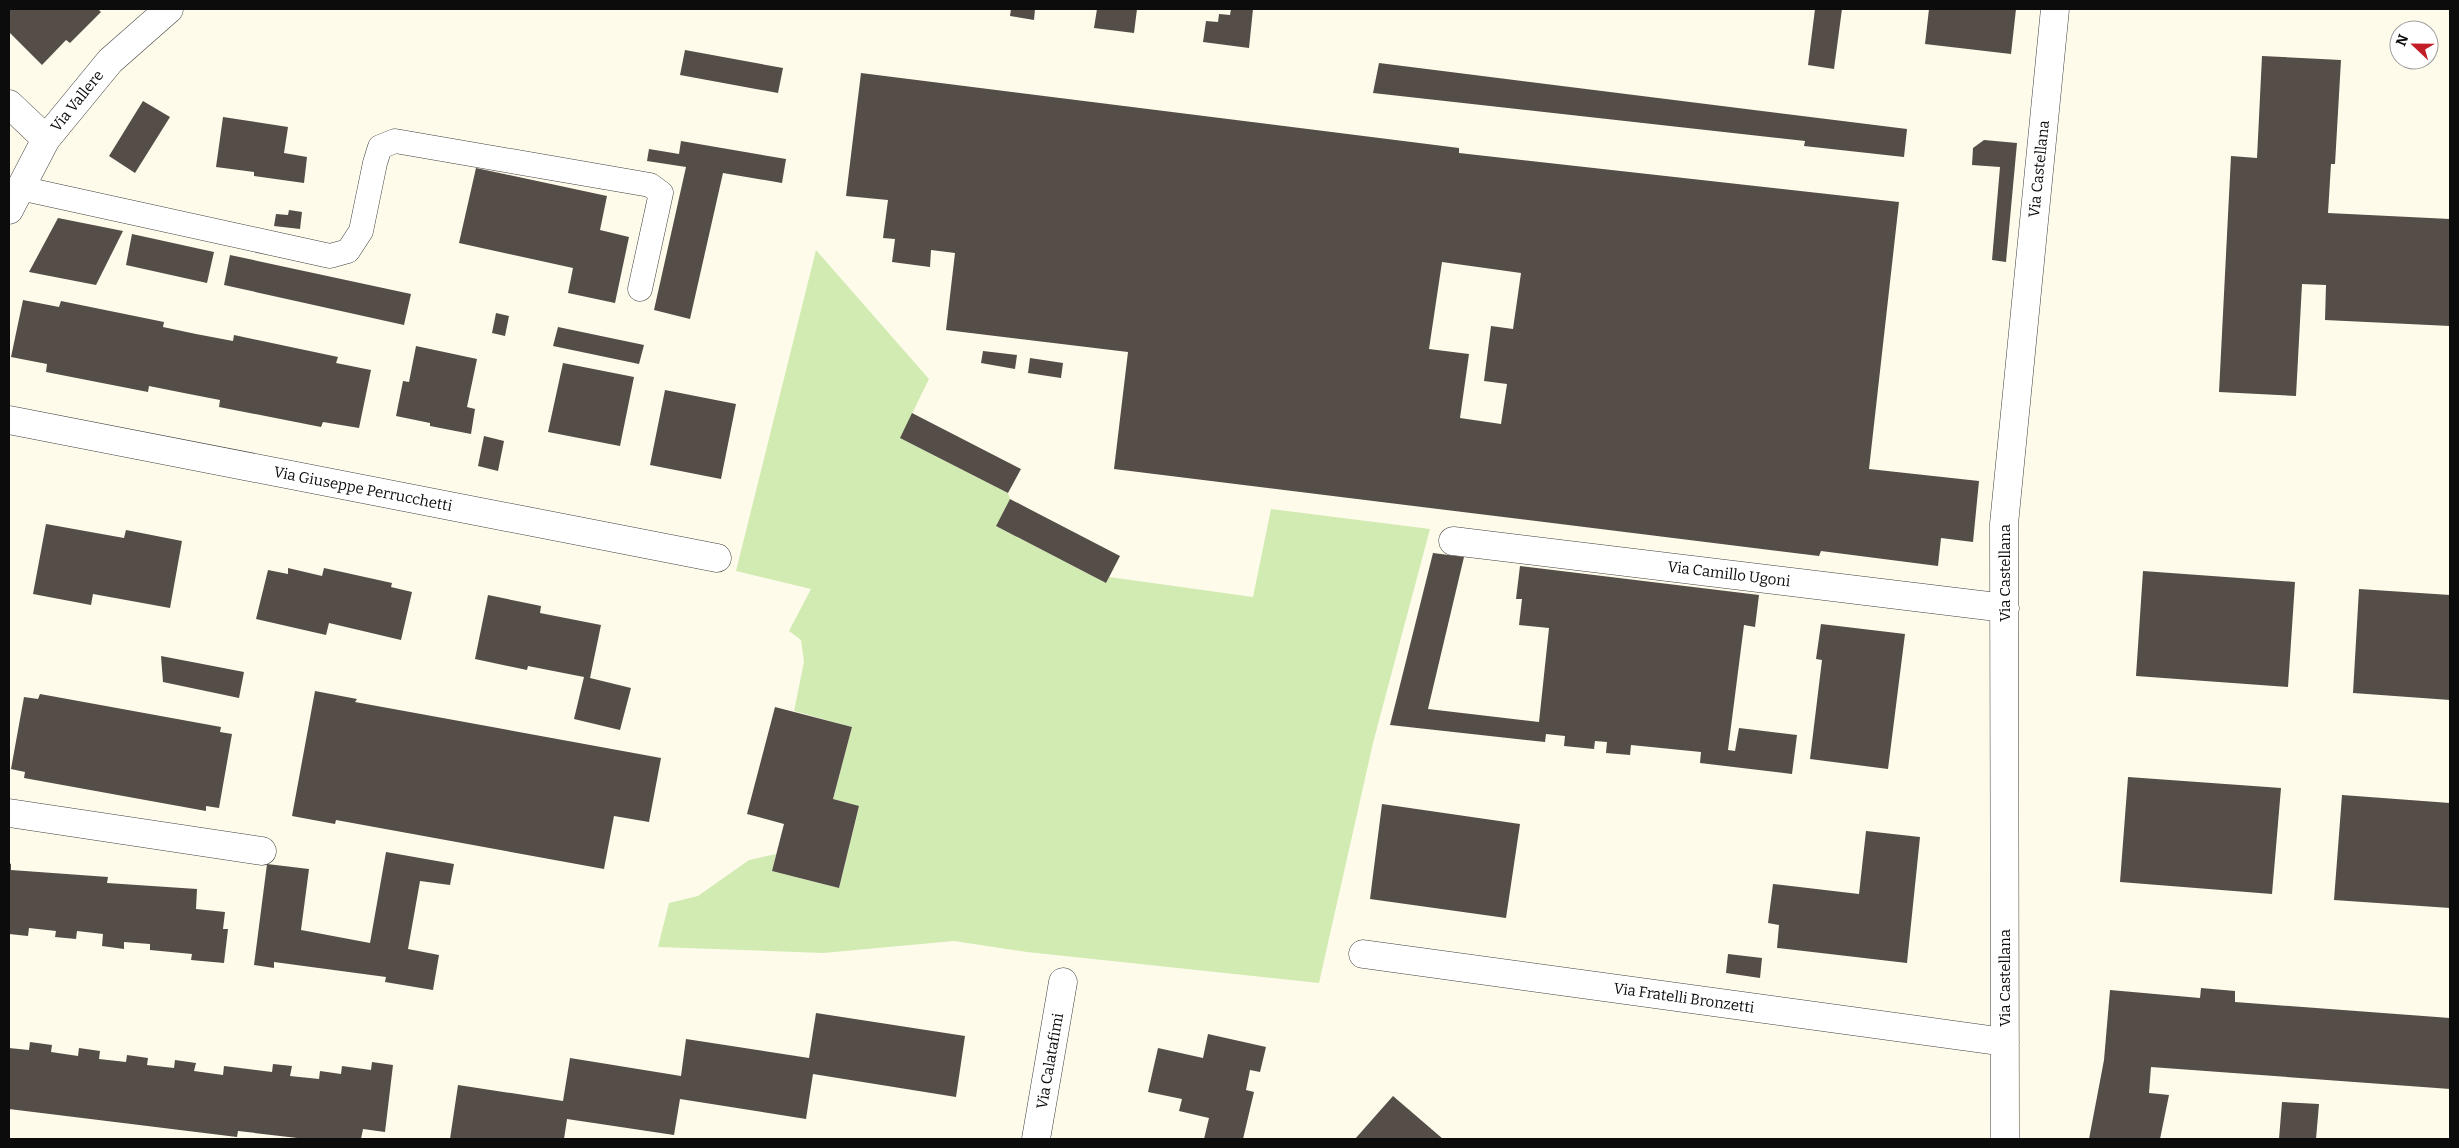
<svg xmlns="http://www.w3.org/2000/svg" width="2459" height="1148" font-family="Bitter,serif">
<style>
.grass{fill:#d1ebb3}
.building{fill:#554d48;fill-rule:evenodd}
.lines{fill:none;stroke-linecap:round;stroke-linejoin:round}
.lane-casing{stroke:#3f3f3f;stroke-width:25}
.street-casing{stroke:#3f3f3f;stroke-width:29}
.lane{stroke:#fff;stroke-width:24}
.street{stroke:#fff;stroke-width:28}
.labels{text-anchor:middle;stroke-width:5;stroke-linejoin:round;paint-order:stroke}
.street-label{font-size:15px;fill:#0c0c0c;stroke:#fff}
</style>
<rect width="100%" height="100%" fill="#fffbeb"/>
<!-- grass -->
<path class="grass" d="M816 250 929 379 900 438 1008 493 1010 499 996 526 1106 583 1109 577 1253 597 1271 509 1430 529 1373 743 1319 983 1027 952 954 941 823 953 658 947 669 903 698 896 749 860 776 854 772 871 839 888 859 807 833 799 852 727 794 711 804 662 801 640 789 631 811 589 736 571Z"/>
<!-- building -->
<path class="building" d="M9 9H98L101 12 70 43 66 40 42 65 9 32Z
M1011 9H1035L1034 20 1010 16Z
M1097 9H1137L1134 33 1094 28Z
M1231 9H1253L1249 48 1203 42 1206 21 1218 22 1219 14 1230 15Z
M1815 9H1842L1834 69 1808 65Z
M1929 9H2016L2011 54 1925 44Z
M685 50 783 68 778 93 680 75Z
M2262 56 2341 60 2335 164H2331L2328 213 2450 219V326L2325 320 2326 285 2302 284 2296 396 2219 392 2231 156 2257 158Z
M1379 63 1907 129 1904 157 1804 146 1805 141 1373 93Z
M861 73 1459 148V153L1899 202 1869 469 1979 481 1973 542 1941 538 1938 566 1821 551 1819 556 1114 469 1128 352 946 330 955 253 931 250 930 267 892 262 895 239 883 238 888 200 846 196ZM1442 262 1521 273 1513 329 1491 326 1484 381 1507 384 1501 424 1460 418 1469 354 1429 349Z
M143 101 170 117 135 173 109 156Z
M223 117 288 127 284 153 307 157 304 183 254 176V172L216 167Z
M1984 140 2017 143 2006 262 1992 260 2000 167 1972 165 1973 148Z
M681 141 786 159 782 183 723 173 690 319 654 310 686 167 647 161 649 149 679 154Z
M476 168 607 196 600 230 629 237 615 303 568 293 573 268 459 243Z
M289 210 302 212 300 229 274 226 276 214 288 215Z
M58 218 123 231 96 285 29 272Z
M132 234 214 252 207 283 126 265Z
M230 255 411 294 404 325 224 285Z
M23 300 59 307 61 301 164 322 163 327 196 334 233 341 234 335 338 357 336 363 371 370 359 428 323 422 321 427 219 407 220 400 184 393 149 386 148 392 46 372 47 364 11 357Z
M496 313 509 316 505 336 492 333Z
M558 327 644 345 639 364 553 346Z
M416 346 477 359 467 407 475 409 471 434 430 426V423L396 416 403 381 409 382Z
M983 351 1017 355 1015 369 981 363Z
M1030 358 1063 363 1061 378 1028 373Z
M563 363 634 377 620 446 548 432Z
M665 390 736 404 721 479 650 465Z
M912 413 1021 469 1008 493 900 438Z
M484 436 504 441 498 471 478 466Z
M1010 499 1120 556 1106 583 996 526Z
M46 524 124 538 126 530 182 541 170 608 93 594 91 605 33 594Z
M1433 553 1464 557 1428 709 1539 722 1549 628 1519 625 1522 599H1516L1520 566 1759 595 1755 627 1744 625 1728 750 1735 751 1739 728 1797 735 1792 774 1700 763 1701 752 1631 745 1630 755 1606 753 1607 742 1595 741 1594 749 1564 746 1565 736 1546 734 1545 742 1390 725Z
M288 568 322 576 324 568 392 583 391 587 412 592 401 640 329 623 326 635 256 619 268 570 288 574Z
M2143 571 2295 582 2288 687 2136 676Z
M2359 589 2450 595V700L2353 693Z
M488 595 541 606 540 613 601 625 590 678 631 688 620 730 574 719 584 677 528 666 527 670 475 659Z
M1821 624 1905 634 1888 769 1810 759 1822 660 1816 659Z
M161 656 244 672 239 698 163 682Z
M315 691 357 699 355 702 661 758 649 822 614 816 604 869 336 820 335 824 292 816Z
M40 694 221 727 220 732 232 734 219 808 206 806V811L24 778 25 772 11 769 24 697 38 699Z
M775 707 852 727 833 799 859 806 839 888 772 871 784 824 747 814Z
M2128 777 2281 788 2272 894 2120 882Z
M2342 795 2450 803V908L2334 900Z
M1382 804 1520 824 1506 918 1370 899Z
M1866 831 1920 837 1907 963 1777 948 1779 925 1768 923 1773 884 1859 894Z
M386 852 454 864 450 885 420 881 408 949 439 955 433 990 385 982 386 977 274 962V968L254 965 267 864 309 869 301 930 370 943Z
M9 863 11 864V870L108 877 107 883 197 889 196 909 225 912 223 929H228L224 963 191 960 192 954 150 950V944L124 942V949L102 946 103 934 77 931 76 939 55 937 56 931 29 928 28 936 9 934Z
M1728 954 1762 958 1760 978 1726 973Z
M2201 988 2235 991V1002L2450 1018V1089L2151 1067 2149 1093 2169 1095 2160 1139H2089L2104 1060 2110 990 2200 998Z
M816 1013 965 1036 956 1097 813 1074 806 1119 680 1099 674 1135 567 1119 564 1139H450L458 1085 563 1101 570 1058 681 1076 686 1039 809 1058Z
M1208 1034 1266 1047 1260 1072 1250 1070 1246 1090 1254 1092 1243 1139H1204L1209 1118 1179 1111 1182 1099 1148 1092 1158 1048 1203 1058Z
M30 1042 52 1045 51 1052 78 1056 79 1048 100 1051 99 1059 126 1062 127 1055 148 1058 147 1065 174 1068 175 1060 196 1063 194 1071 223 1075 224 1066 272 1072 273 1064 292 1066 290 1076 319 1079 320 1071 341 1074 342 1066 371 1070 372 1062 393 1065 385 1132 363 1129 361 1139H306L238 1131 237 1137 9 1109V1048L29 1050Z
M1393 1096 1443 1139H1355Z
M2282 1102 2319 1104 2316 1139H2279Z"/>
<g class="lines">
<!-- lane casing -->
<g class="lane-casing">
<path id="lane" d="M20 188 330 256 348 251 361 231 375 163 380 147 395 141 650 185 661 193 640 289"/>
</g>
<!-- street casing -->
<g class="street-casing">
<path id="street" d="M9 104 46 139
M9 210 46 139 110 61 169 9
M9 420 717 558
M1453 541 2005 608
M9 813 262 851
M1363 954 2005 1042
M1036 1139 1063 982
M2005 1139 2004 524 2055 9"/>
</g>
<!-- lane -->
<use href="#lane" class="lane"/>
<!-- street -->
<use href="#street" class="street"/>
</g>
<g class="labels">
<!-- street labels -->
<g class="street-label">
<text transform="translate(77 101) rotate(-51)" y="5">Via Vallere</text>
<text transform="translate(2039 169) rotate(-84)" y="5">Via Castellana</text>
<text transform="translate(363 489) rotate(11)" y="5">Via Giuseppe Perrucchetti</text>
<text transform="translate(2005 573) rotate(-90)" y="5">Via Castellana</text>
<text transform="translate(1729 574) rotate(7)" y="5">Via Camillo Ugoni</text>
<text transform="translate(2005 978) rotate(-90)" y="5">Via Castellana</text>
<text transform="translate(1684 998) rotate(8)" y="5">Via Fratelli Bronzetti</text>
<text transform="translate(1050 1061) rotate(-80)" y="5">Via Calatafimi</text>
</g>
</g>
<!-- border -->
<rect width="2459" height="1148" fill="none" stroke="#0c0c0c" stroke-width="20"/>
<!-- north arrow -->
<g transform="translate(2414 45) rotate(292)"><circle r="24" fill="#ffffff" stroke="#9e9e9e"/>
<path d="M0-4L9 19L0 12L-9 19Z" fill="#c21e28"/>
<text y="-8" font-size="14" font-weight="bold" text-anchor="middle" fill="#0c0c0c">N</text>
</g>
</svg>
